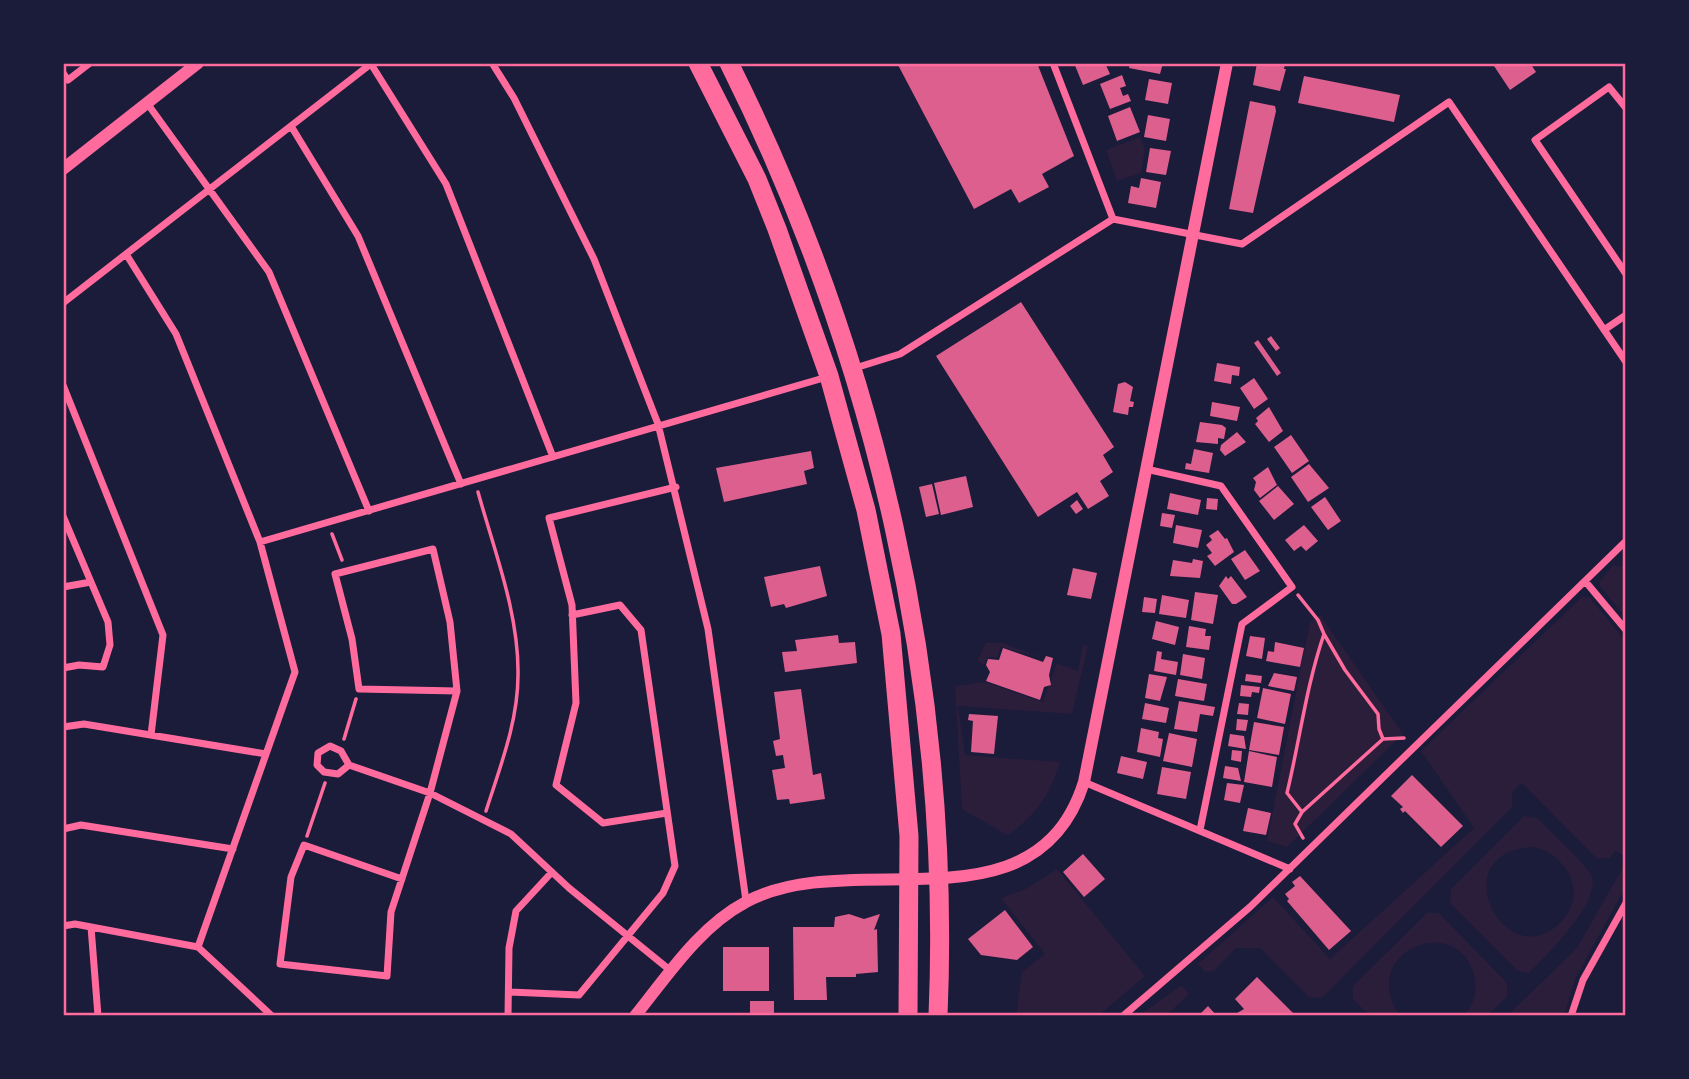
<svg xmlns="http://www.w3.org/2000/svg" width="1689" height="1079" font-family="'Roboto Condensed',sans-serif">
<style>
.green{fill:#2a1e3b;fill-rule:evenodd}
.building{fill:#dd5f8e}
.lines{fill:none;stroke-linecap:round;stroke-linejoin:round}
.path{stroke:#ff6b9d;stroke-width:3.5}
.minor{stroke:#ff6b9d;stroke-width:7}
.tertiary{stroke:#ff6b9d;stroke-width:12}
.trunk{stroke:#ff6b9d;stroke-width:19}
.neatline{fill:none;stroke:#ff6b9d;stroke-width:2.5}
</style>
<rect width="100%" height="100%" fill="#1b1b3a"/>
<!-- green -->
<path class="green" d="M1140 137 1145 149 1141 173 1117 181 1106 150Z
M1626 562V618L1600 586V581L1613 565 1620 567Z
M1582 597 1590 598 1626 642V856L1615 851 1610 858 1597 859 1522 783 1512 792V807L1322 998 1309 997 1260 948H1236L1214 971 1205 972 1198 964 1273 897 1330 959 1474 828 1421 751Z
M1320 615 1403 734 1287 847 1267 841 1310 622Z
M986 643H1003L1043 658 1001 647 997 657H988L984 665 977 661Z
M1083 645 1088 646 1072 714 958 706 965 755 1060 762C1051 793 1035 818 1007 835L962 809 955 686 985 682 1043 702 1057 663 1078 671Z
M1524 816 1537 818C1547 829 1589 866 1592 877 1600 903 1546 956 1529 973L1518 971 1450 903 1451 889ZM1535 847C1568 857 1588 893 1561 922 1506 979 1439 850 1535 847Z
M1626 862V886L1575 979 1564 1016H1507L1577 948Z
M1057 869 1145 976 1098 1016H1016L1022 972 1045 954 1001 898 1026 889Z
M1427 913H1439L1507 983V996L1487 1016H1464C1474 1004 1478 991 1474 975 1457 911 1356 952 1400 1016H1370L1353 999V986Z
M1182 985 1189 994 1166 1016H1138Z"/>
<!-- building -->
<path class="building" d="M897 63H1037L1074 156 1042 174 1049 187 1019 203 1011 189 974 209Z
M1074 63H1105L1110 74 1083 85Z
M1130 63H1163L1160 74 1129 68Z
M1257 63H1285L1284 69H1286L1280 91 1253 85Z
M1492 63H1530L1536 72 1510 90Z
M1122 75 1126 86 1120 88 1123 96 1128 94 1131 101 1110 109 1100 84Z
M1304 76 1400 95 1394 122 1298 103Z
M1149 79 1172 83 1168 104 1145 100Z
M1250 101 1275 106 1276 111 1253 213 1229 209Z
M1130 107 1140 132 1117 141 1108 116Z
M1148 115 1170 119 1166 141 1144 137Z
M1150 148 1171 151 1166 175 1146 172Z
M1141 178 1161 182 1156 208 1128 203 1131 186 1139 188Z
M1021 302 1114 447 1103 455 1113 472 1100 481 1109 496 1088 509 1077 492 1038 517 936 356Z
M1271 336 1280 348 1276 351 1267 339Z
M1258 340 1281 373 1277 376 1254 343Z
M1217 363 1240 367 1239 376 1232 375 1231 384 1214 381Z
M1254 378 1268 399 1254 409 1240 388Z
M1125 382 1133 387 1130 401 1134 402 1133 407H1129L1128 415 1113 412 1118 384Z
M1212 402 1240 407 1237 421 1210 416Z
M1269 407 1283 431 1269 442 1255 424 1258 421 1256 418Z
M1200 422 1222 425 1226 428 1224 439 1218 438V444L1196 442Z
M1237 432 1246 442 1225 456 1220 450 1221 445Z
M1291 435 1309 461 1292 473 1274 447Z
M1194 449 1213 453 1209 473 1185 469 1186 463 1191 464Z
M811 451 814 468 804 471 807 484 724 502 716 468Z
M1309 464 1329 488 1308 502 1291 477Z
M1268 467 1277 485 1260 498 1254 490 1256 482 1253 478Z
M966 476 973 507 941 515 934 483Z
M932 484 939 514 926 517 919 487Z
M1278 486 1294 504 1274 520 1259 501Z
M1170 493 1201 500 1198 515 1167 509Z
M1325 497 1341 521 1328 530 1311 507Z
M1207 498 1218 499 1217 510 1206 509Z
M1077 500 1083 509 1076 514 1070 506Z
M1162 513 1175 515 1172 528 1160 526Z
M1176 525 1202 530 1198 548 1173 543Z
M1304 525 1318 541 1306 551 1301 546 1294 551 1285 540Z
M1218 530 1225 539 1227 538 1234 552 1215 566 1207 556 1212 553 1206 545 1212 540 1209 536Z
M1245 550 1260 571 1245 580 1231 559Z
M1193 559 1203 561 1200 578 1170 576 1173 560 1192 563Z
M820 566 827 596 786 608 784 604 771 607 764 577Z
M1073 568 1097 573 1091 599 1067 595Z
M1226 576 1228 579 1231 576 1247 597 1236 604H1232L1219 586Z
M1195 592 1218 595 1213 624 1191 620Z
M1162 595 1189 600 1186 618 1159 614Z
M1144 597 1157 599 1155 613 1142 612Z
M1156 621 1179 627 1175 645 1152 639Z
M1189 626 1206 629 1205 636H1211L1209 650 1186 647Z
M838 635 839 643 855 642 857 663 785 672 782 652 797 651 795 640Z
M1250 636 1265 638 1262 659 1246 656Z
M1275 642 1304 648 1300 667 1266 661 1268 651 1274 652Z
M1003 648 1043 662 1046 656 1053 658 1049 675 1051 685 1044 687 1040 700 986 681 990 672 986 665 988 659 999 660Z
M1157 651 1162 652 1161 659 1178 662 1176 675 1154 671Z
M1183 654 1205 658 1202 679 1180 675Z
M1274 673 1297 677 1294 691 1268 686Z
M1149 674 1167 677 1160 701 1145 698Z
M1246 674 1262 676 1261 683 1245 681Z
M1178 679 1207 684 1204 701 1175 696Z
M1241 685 1260 687 1259 693 1252 692 1251 697 1240 696Z
M1263 688 1291 694 1285 724 1257 718Z
M801 689 813 775 821 773 825 799 790 804 789 799 777 800 772 770 785 768 783 755 776 756 773 741 780 739 774 692Z
M1179 701 1215 707 1213 716 1200 714 1197 732 1174 729Z
M1145 703 1169 708 1166 723 1142 719Z
M1239 703 1249 704 1248 715 1237 714Z
M969 714 998 716 994 754 971 752 973 721 968 720Z
M1237 719 1248 720 1246 731 1236 730Z
M1254 722 1284 727 1279 755 1249 750Z
M1141 728 1159 732 1158 738 1163 739 1160 757 1137 752Z
M1169 733 1197 739 1192 767 1163 761Z
M1230 734 1244 736 1246 749 1228 746Z
M1232 750 1242 751 1241 762 1231 760Z
M1249 751 1277 757 1272 787 1244 782Z
M1121 756 1147 762 1143 779 1117 773Z
M1225 766 1238 768 1241 781 1223 778Z
M1162 767 1191 772 1186 799 1157 794Z
M1412 775 1463 826 1441 847 1405 811 1403 813 1400 809 1403 807 1391 796Z
M1227 783 1244 785 1240 803 1224 800Z
M1248 808 1271 813 1266 835 1243 831Z
M1083 854 1105 879 1084 897 1063 872Z
M1300 876 1351 931 1329 950 1287 901 1289 899 1285 894 1295 886 1292 882Z
M1005 910 1033 947 1017 960 981 955 968 939Z
M849 914 864 919 880 914 874 930 877 929 878 972 856 974V977H826L827 1000H794L793 927H834L835 917Z
M723 947H769V991H723Z
M1257 977 1296 1016H1232L1244 1009 1235 999Z
M750 1001H774V1016H750Z
M1208 1006 1217 1016H1198Z"/>
<g class="lines">
<!-- path -->
<path class="path" d="M478 492C494 550 519 613 518 675 518 722 500 767 486 811
M332 534 342 560
M1298 595 1318 620 1324 634
M344 739 356 699
M1383 739 1404 738
M1302 812 1287 793C1300 739 1306 687 1324 634L1345 670 1378 714 1379 729 1383 739 1302 812 1295 824 1303 838
M307 836 325 783"/>
<!-- minor -->
<path class="minor" d="M492 63 514 98 594 259 658 424 708 629 746 901
M1053 63 1113 219 1242 244 1449 102 1626 362
M371 64 446 184 553 457
M63 73 68 80 90 63
M147 103 269 272 369 511
M1626 108 1609 87 1535 140 1626 274
M291 126 358 236 461 484
M63 303 126 254
M1604 330 1626 315
M852 369 900 354 1113 219
M63 385 163 635 151 735
M1146 469 1221 486 1292 587 1242 624 1200 830
M63 516 108 622 110 645 103 667 79 665 63 668
M260 542 827 377
M433 549 450 622 457 691 359 689 352 639 335 574Z
M1585 581 1626 630
M63 587 91 582
M63 727 84 724 266 754
M349 765 341 751 330 746 318 753 317 765 324 772 338 774 349 765 430 793 511 834 569 888 671 971
M1084 782 1290 869
M667 813 603 823 556 785 576 703 572 605 549 518 676 487
M63 829 81 825 233 849
M402 879 304 845 291 877 280 964 387 976 391 912 430 793 457 691
M63 926 75 924 198 947 272 1016
M91 927 98 1016
M198 947 295 672 260 542 176 334 126 254 372 63
M510 992 579 995 663 893 675 866 641 630 620 605 572 615
M508 1016 509 948 516 911 552 872
M1123 1016 1250 907 1626 541
M1571 1016 1583 980 1626 903"/>
<!-- tertiary -->
<path class="tertiary" d="M63 169 198 63
M635 1016C668 975 699 927 746 902 852 844 1035 937 1084 782L1227 63"/>
<!-- trunk -->
<path class="trunk" d="M698 63 757 179 777 229 829 376 866 510 891 634 909 836 908 1016
M729 63C876 357 952 687 938 1016"/>
</g>
<!-- border -->
<rect width="1689" height="1079" fill="none" stroke="#1b1b3a" stroke-width="130"/>
<rect x="65" y="65" width="1559" height="949" class="neatline"/>
</svg>
